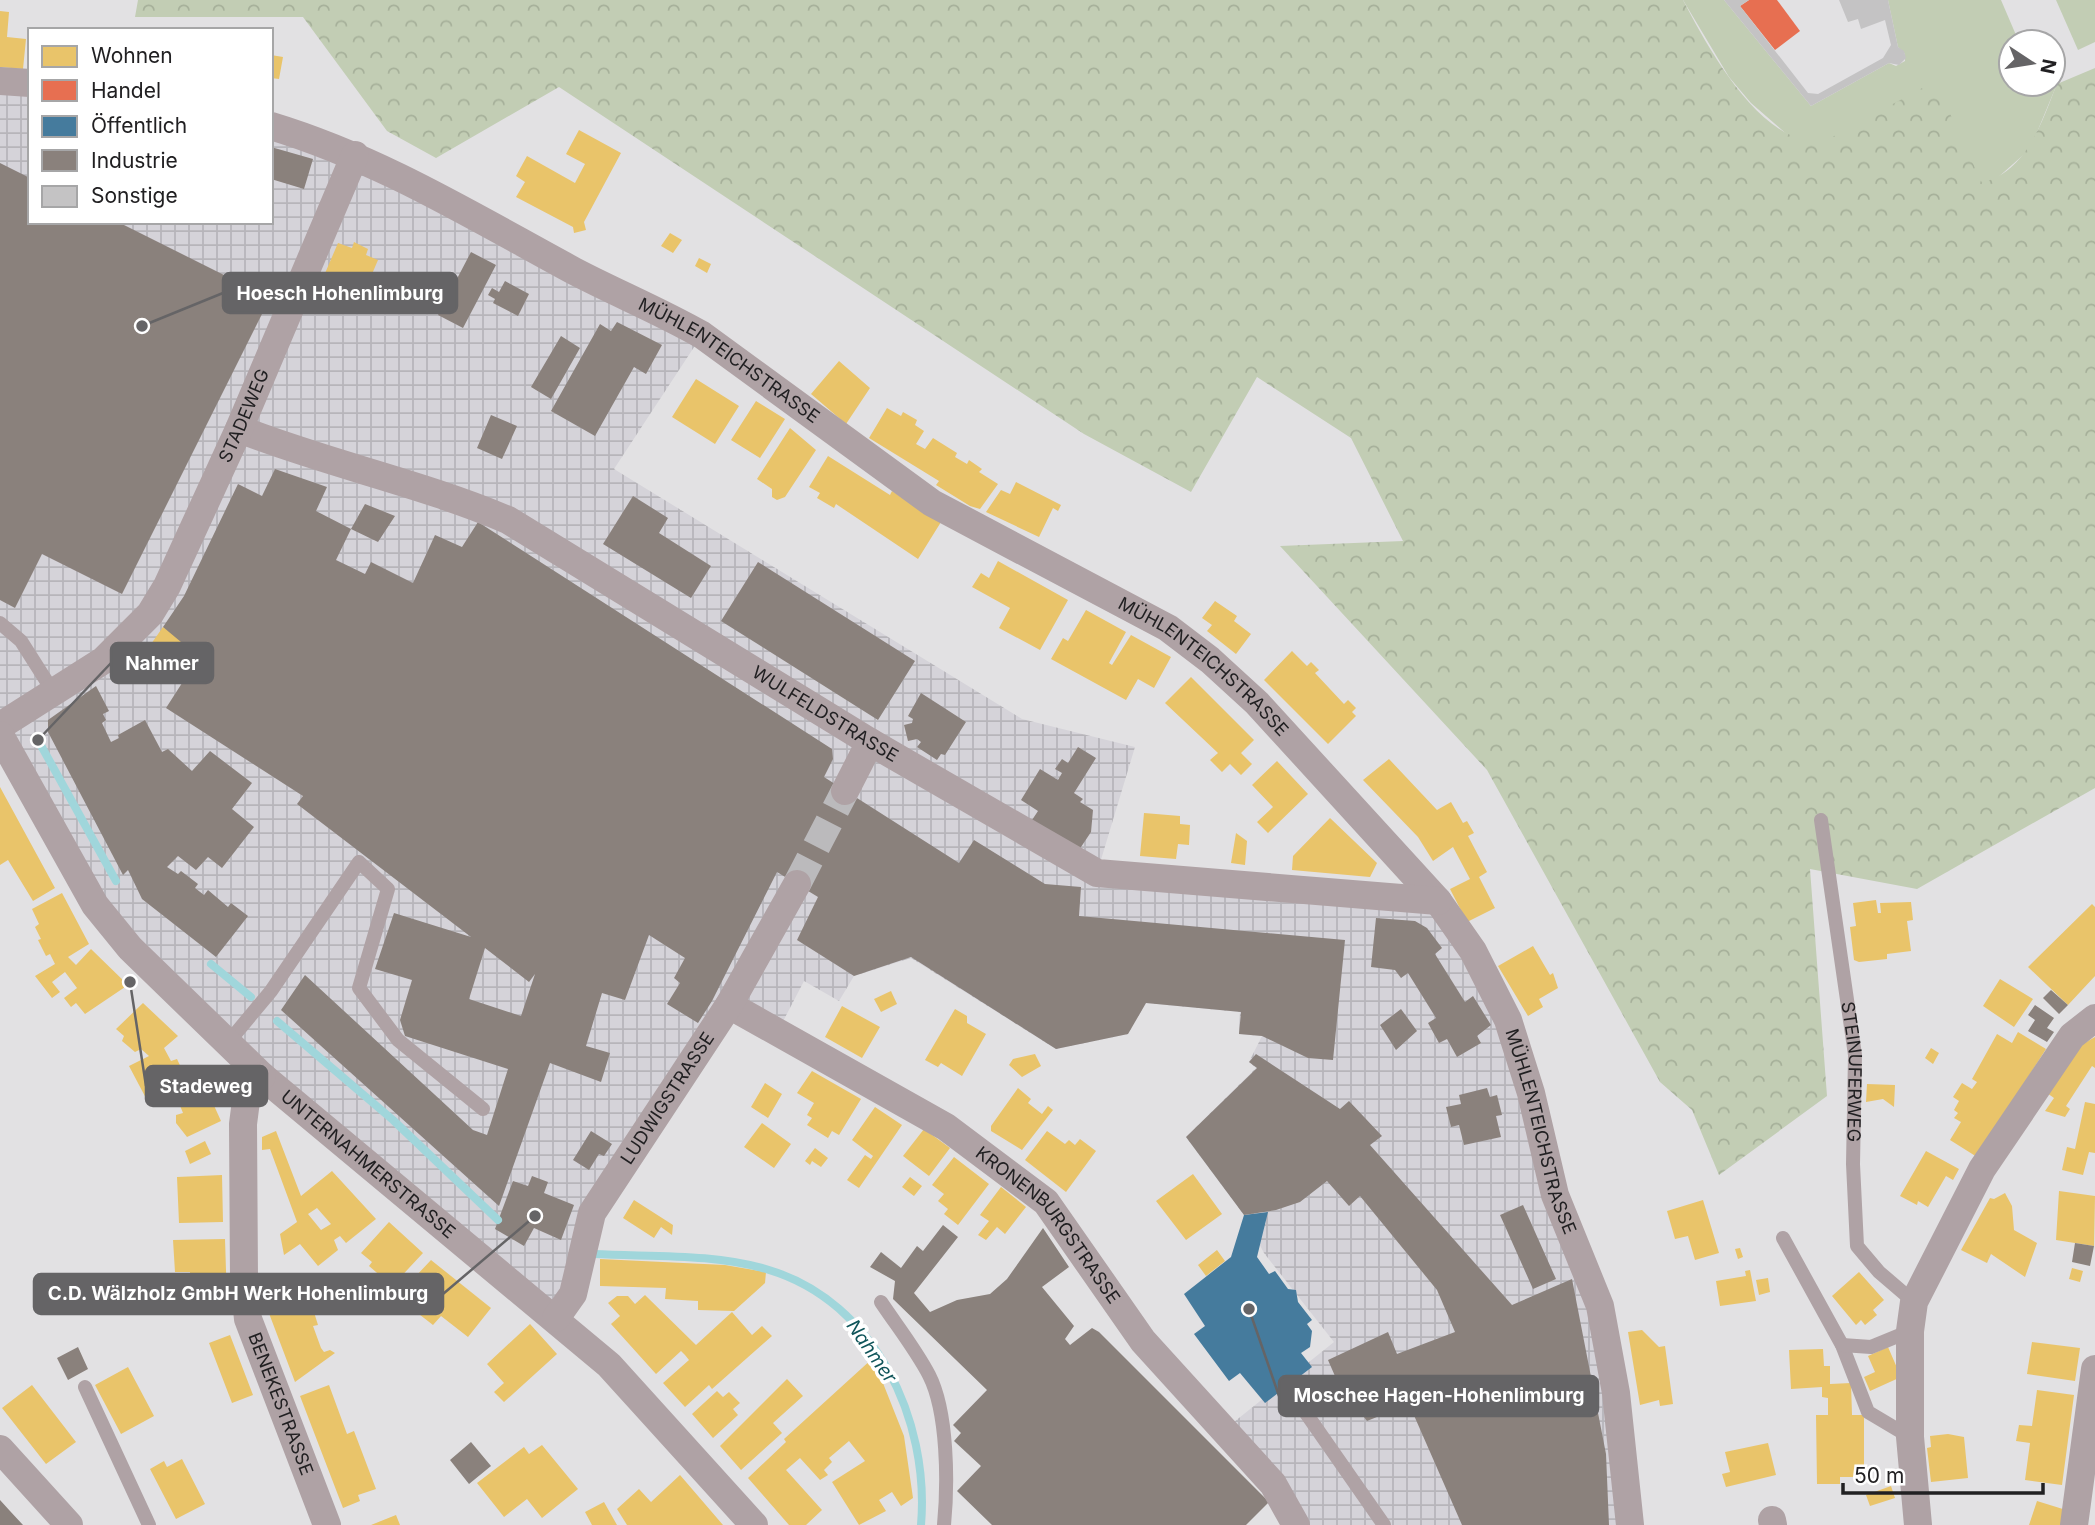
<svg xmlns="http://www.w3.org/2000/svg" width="2095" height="1525" font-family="Inter,sans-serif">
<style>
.industrial{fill:url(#industrial-grid)}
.green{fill:#c2cdb4}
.forest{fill:url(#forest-crowns)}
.homes{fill:#e9c46a;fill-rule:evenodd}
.shops{fill:#e76f51}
.public{fill:#457b9d}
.industry{fill:#8a817c;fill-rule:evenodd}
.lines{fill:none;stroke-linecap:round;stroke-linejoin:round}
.stream{stroke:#a0d6db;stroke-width:8}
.building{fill:#c4c3c4}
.street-tunnel{stroke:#bbbabc;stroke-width:28;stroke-dasharray:28 14;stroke-linecap:butt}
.lane{stroke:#afa2a5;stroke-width:14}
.street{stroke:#afa2a5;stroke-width:28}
.labels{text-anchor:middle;stroke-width:7;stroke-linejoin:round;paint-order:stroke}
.street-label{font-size:18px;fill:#212022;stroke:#fff}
.water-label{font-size:19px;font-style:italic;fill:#0f5459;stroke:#fff}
.leader{fill:none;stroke:#656466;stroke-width:2.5}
.callout-dot{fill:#656466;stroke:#fff;stroke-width:2.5}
.callout{fill:#656466;stroke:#656466;stroke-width:2.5}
.callout-label{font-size:19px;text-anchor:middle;font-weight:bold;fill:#fff}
</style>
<defs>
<pattern id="industrial-grid" width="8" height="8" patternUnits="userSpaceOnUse" patternTransform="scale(1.75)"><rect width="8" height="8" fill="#d5d3d9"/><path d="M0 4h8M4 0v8" fill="none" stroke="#b7b5ba"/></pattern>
<pattern id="forest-crowns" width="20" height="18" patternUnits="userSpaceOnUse" patternTransform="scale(1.75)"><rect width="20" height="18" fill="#c2cdb4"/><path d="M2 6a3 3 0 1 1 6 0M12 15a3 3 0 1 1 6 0" fill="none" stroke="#a6b09a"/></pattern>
</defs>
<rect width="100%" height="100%" fill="#e2e1e3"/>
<!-- industrial -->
<path class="industrial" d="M0 81 30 83V222H271V126L702 335 614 469 1022 719 1135 747 1097 873 1438 901 1473 951 1585 1262 1630 1525H1296L1224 1430 1334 1342 1264 1253 1244 1215 1186 1137 1256 1068 1249 1062 1262 1036 1239 1034 1240 1012 1146 1003 1128 1034 1056 1049 911 958 854 976 839 1001 804 981 778 1031 729 1005 592 1213 556 1318 130 948 0 735Z"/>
<!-- green -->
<path class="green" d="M1683 0H1724L1811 106 1889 63 1896 66 1905 61V54L1898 47 1888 0H2001L2019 42H2011V84H2037L2039 90 2057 84 2030 149 1995 180 1979 210 1790 137 1751 103 1729 77Z
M2056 0H2095V42L2078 50Z"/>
<!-- forest -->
<path class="forest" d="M138 0H1683C1708 48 1763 150 1825 141L1935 81 1982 183C2028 170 2041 123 2057 84L2095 68V788L1917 889 1810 869 1827 1096 1719 1175 1692 1110 1660 1082 1487 770 1280 546 1403 541 1351 438 1257 377 1191 492 1084 434 559 87 436 158 387 131 303 17H135Z"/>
<!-- homes -->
<path class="homes" d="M0 11 9 12 7 37 26 39 23 69 0 67Z
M271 55 283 57 279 79 271 78Z
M579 130 621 153 584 222 586 230 574 233 573 227 516 197 525 182 516 176 527 156 575 183 585 164 566 154Z
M670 233 682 240 673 253 661 246Z
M354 242 368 249 366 255 378 260 360 302 320 285 338 243 352 248Z
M699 258 711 264 707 273 695 266Z
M839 361 870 388 846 424 811 394Z
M696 379 739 406 715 444 672 417Z
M756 401 785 419 760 458 731 440Z
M887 408 901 416 903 412 917 420 915 425 924 431 916 444 925 449 933 438 957 453 955 457 967 464 969 460 982 469 979 472 998 484 980 509 970 506 936 485 939 481 869 438Z
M790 428 816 450 785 497 777 500 772 497V489L757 479Z
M828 456 890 495 892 491 941 522 918 559 836 504 834 508 817 498 820 493 809 487Z
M1016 482 1061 505 1058 511 1053 508 1039 537 986 512 1001 490 1010 494Z
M998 561 1068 600 1040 650 999 628 1010 608 972 587 981 573 989 578Z
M1215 601 1237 616 1234 621 1251 634 1236 654 1207 631 1212 625 1202 618Z
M1086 610 1126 632 1109 663 1112 665 1131 635 1171 657 1154 688 1138 679 1126 700 1051 659 1063 638 1068 641Z
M163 627 187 644 179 657 173 681 169 684 137 664Z
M1292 651 1307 666 1311 662 1319 670 1315 673 1344 704 1348 700 1356 708 1352 712 1356 716 1328 744 1264 680Z
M1191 677 1254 740 1241 753 1252 764 1241 775 1230 764 1222 772 1210 760 1218 753 1165 703Z
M1389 759 1437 810 1451 802 1463 823 1467 821 1474 833 1468 836 1487 872 1479 877 1495 908 1467 922 1450 889 1470 879 1453 847 1433 861 1418 837 1363 780Z
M1277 761 1308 794 1268 833 1257 822 1273 807 1252 785Z
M0 787 55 888 33 901 8 860 0 865Z
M1144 813 1180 816V824L1190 825 1189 845 1178 844 1176 859 1140 856Z
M1330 818 1377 863 1370 877 1292 870 1293 856Z
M1236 833 1247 841 1245 865 1231 863Z
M62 893 89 944 68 957 76 965 91 949 128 985 85 1014 76 1003 71 1007 64 998 77 988 65 972 52 982 60 992 52 998 35 976 55 964 50 954 46 956 38 940 41 939 35 927 39 924 32 909Z
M1876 900 1878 913H1881L1880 903 1911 902 1913 920 1907 921 1911 951 1887 954V959L1859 962 1854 960 1850 927 1856 926 1853 903Z
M2092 904 2095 907V976L2068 1005 2028 967Z
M1533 946 1550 975 1553 973 1558 988 1539 999 1543 1007 1528 1016 1498 966Z
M2000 979 2033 999 2014 1027 1983 1006Z
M891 991 897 1004 881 1012 874 999Z
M143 1003 178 1036 164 1048 171 1061 177 1059 185 1076 171 1085 173 1091 148 1102 129 1066 149 1056 141 1049 135 1052 122 1041 124 1036 116 1029Z
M842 1006 880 1027 862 1058 825 1037Z
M955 1009 967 1016V1023L986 1034 962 1076 941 1063 938 1067 925 1060Z
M2018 1032 2046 1049 1977 1157 1950 1140 1961 1122 1954 1118 1958 1113 1954 1110 1959 1101 1953 1097 1962 1083 1972 1089 1977 1082 1972 1079 1997 1034 2012 1043Z
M2095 1037V1068L2092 1066 2066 1106 2070 1109 2065 1117 2045 1111 2054 1098 2047 1093 2081 1045Z
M1931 1048 1939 1053 1933 1064 1925 1058Z
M1035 1054 1041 1066 1022 1077 1009 1065 1013 1059Z
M812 1071 861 1099 839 1135 832 1131 828 1138 807 1125 812 1118 807 1115 814 1103 797 1093Z
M765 1083 782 1094 768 1118 751 1107Z
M1867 1084 1895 1085 1894 1107 1883 1099 1866 1102Z
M1018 1088 1031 1099 1028 1103 1042 1114 1048 1106 1053 1110 1022 1150 991 1131V1126Z
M207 1090 221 1121 187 1137 176 1123V1115L183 1113 179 1103Z
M2085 1102 2095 1104V1153L2089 1152 2083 1175 2062 1170 2067 1147 2075 1149Z
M875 1107 902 1125 859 1188 847 1180 865 1155 871 1159 873 1156 852 1140Z
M762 1123 791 1144 774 1168 744 1147Z
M924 1129 950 1148 929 1176 903 1156Z
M276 1131 301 1196 332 1171 376 1219 346 1243 340 1236 334 1240 338 1250 318 1266 300 1244 284 1255 280 1234 297 1222 270 1149 262 1150V1137ZM317 1208 331 1224 321 1230 308 1214Z
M1047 1131 1065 1144 1069 1140 1075 1145 1080 1139 1096 1151 1066 1192 1025 1160Z
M205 1141 211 1154 190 1164 185 1151Z
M815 1148 828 1158 821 1167 812 1161 810 1165 805 1161Z
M1926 1151 1959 1169 1953 1180 1946 1176 1928 1207 1918 1201 1917 1205 1900 1196Z
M954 1157 989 1184 958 1225 944 1214 948 1209 938 1201 944 1194 932 1185Z
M1193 1174 1222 1214 1186 1240 1156 1201Z
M222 1175 223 1222 179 1223 177 1177Z
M910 1177 922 1186 914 1196 902 1187Z
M1001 1187 1026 1207 1005 1234 997 1227 986 1240 978 1235 989 1221 980 1215Z
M2059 1191 2095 1196 2094 1246 2056 1240Z
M2005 1193 2012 1206 2014 1230 2037 1243 2025 1277 1991 1254 1987 1263 1961 1250 1990 1198 1994 1199Z
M634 1200 673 1225 672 1235 661 1227 654 1238 623 1218Z
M1703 1200 1719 1253 1695 1260 1688 1236 1675 1239 1667 1211Z
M389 1222 423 1253 395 1283 386 1275 383 1278 369 1266 372 1262 361 1253Z
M225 1239 227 1302 191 1304 190 1272H175L173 1240Z
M1740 1248 1743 1257 1738 1259 1735 1249Z
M1217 1250 1225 1261 1206 1276 1198 1265Z
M600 1259 725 1265 766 1272 765 1283 734 1311 698 1310V1301L665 1299 666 1288 600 1286Z
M431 1260 491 1308 468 1337 441 1316 433 1325 406 1304 428 1288 415 1277Z
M2072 1268 2083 1271 2080 1282 2069 1279Z
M1750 1270 1756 1301 1720 1306 1716 1281 1746 1276 1745 1271Z
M1859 1272 1884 1300 1873 1310 1877 1315 1865 1325 1861 1320 1856 1325 1832 1296Z
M1768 1278 1770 1292 1759 1295 1756 1280Z
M303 1295 308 1310 313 1309 318 1325 313 1326 321 1348 324 1352 330 1350 335 1353 295 1382 267 1308Z
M645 1295 696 1345 732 1312 752 1335 762 1326 772 1336 712 1389 709 1385 685 1407 663 1383 689 1360 685 1355 681 1351 656 1374 611 1324 620 1316 608 1303 617 1296H628L635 1304Z
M530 1324 557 1354 504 1402 494 1392 504 1383 487 1364Z
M1642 1330 1659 1347 1665 1346 1673 1404 1660 1406 1659 1400 1640 1405 1628 1332Z
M230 1335 253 1395 232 1403 209 1343Z
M2032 1342 2080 1348 2075 1381 2027 1374Z
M1888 1347 1901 1377 1870 1391 1864 1377 1875 1372 1868 1356Z
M1823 1349 1824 1366H1830V1384L1851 1383 1852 1415H1864V1477H1840V1484H1817L1816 1415H1828V1398L1822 1397V1387L1791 1389 1789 1350Z
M873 1358 904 1436 913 1498 901 1506 892 1492 879 1500 886 1511 859 1525 832 1482 865 1461 849 1441 829 1458 832 1462 824 1470 828 1475 820 1480 800 1458 786 1470 822 1510 806 1525H789L748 1478 786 1442 784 1439Z
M128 1367 154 1416 121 1434 95 1385Z
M787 1379 803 1396 773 1423 782 1433 741 1470 720 1446Z
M32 1385 76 1442 46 1464 2 1408Z
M329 1385 347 1434 354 1431 376 1489 358 1495 360 1501 343 1508 300 1396Z
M2037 1390 2074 1395 2062 1485 2025 1480 2030 1443 2016 1441 2019 1425 2032 1426Z
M717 1391 723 1397 729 1392 740 1403 733 1409 738 1415 713 1438 692 1414Z
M1948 1434 1964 1437 1968 1478 1931 1482 1927 1448 1931 1447 1930 1436Z
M1768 1443 1776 1475 1726 1487 1722 1474 1730 1472 1725 1452Z
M542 1445 578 1489 542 1518 527 1499 504 1517 477 1483 524 1447 529 1454Z
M182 1459 205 1504 176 1519 150 1469 164 1461 167 1467Z
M680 1475 723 1525H627L617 1509 639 1489 651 1502Z
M1891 1486 1895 1498 1870 1506 1866 1495Z
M2037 1501 2066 1510 2061 1525H2029Z
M604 1502 617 1525H592L585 1512Z
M396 1515 400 1525H371Z"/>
<!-- shops -->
<path class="shops" d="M1749 0H1777L1800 31 1775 50 1740 6Z"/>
<!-- public -->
<path class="public" d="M1268 1212 1257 1257 1269 1274 1275 1271 1288 1289 1296 1290 1298 1302 1312 1320 1307 1324 1312 1331 1310 1347 1301 1353 1312 1367 1265 1403 1240 1373 1229 1381 1194 1334 1205 1326 1184 1294 1231 1257 1244 1215Z"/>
<!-- industry -->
<path class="industry" d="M271 147 313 159 304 189 271 179Z
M0 163 30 178V222H118L270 298 122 594 42 554 15 608 0 600Z
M471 252 496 265 463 328 438 315Z
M505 281 529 294 518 316 493 303 495 299 488 295 492 288 499 292Z
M617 322 662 345 646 374 634 367 595 436 551 411 600 324 611 331Z
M561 336 580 348 551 399 531 387Z
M491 415 517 426 502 459 477 448Z
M275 469 327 487 316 511 351 529 336 560 365 574 371 562 413 583 435 535 462 547 478 522 832 749 833 759 824 777 959 863 974 840 1045 884 1081 887 1079 916 1345 940 1333 1060 1308 1058 1262 1036 1239 1034 1241 1012 1146 1003 1128 1034 1056 1049 911 957 854 976 797 940 818 897 777 872 712 1001 698 1023 667 1004 680 983 674 978 685 958 649 935 625 1000 602 993 586 1046 610 1053 601 1082 550 1063 499 1206 281 1010 305 975 473 1130 487 1135 508 1069 405 1036 400 1020 412 980 375 969 394 913 471 937 297 804 303 796 166 708 193 666 186 662 193 652 163 627 184 596 238 484 262 496ZM485 948 529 982 535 974 521 1016 469 999Z
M633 496 668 518 659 533 711 566 691 598 603 544Z
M365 504 395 516 378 542 351 529Z
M758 562 915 661 878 720 721 621Z
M96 686 109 711 103 714 106 720 102 723 111 742 119 738 118 735 145 720 162 752 168 749 192 771 210 751 252 783 232 809 254 827 222 868 208 857 196 870 178 856 167 867 178 874 181 871 198 884 195 888 204 895 208 890 228 907 231 903 248 916 216 957 142 899 128 870 123 875 48 732V720Z
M921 693 966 722 945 755 941 754 937 760 917 747 921 742 917 739 908 741 904 725 912 723 913 719 908 716Z
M1078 747 1096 758 1074 793 1083 799 1080 802 1093 810 1091 832 1079 850 1032 820 1038 811 1021 800 1040 769 1058 780 1062 773 1055 769 1062 759 1068 763Z
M1376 918 1415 921 1427 928 1442 948 1435 954 1465 1002 1473 996 1491 1025 1477 1036 1481 1043 1457 1057 1447 1039 1439 1043 1428 1023 1436 1018 1408 973 1401 978 1395 970 1371 967Z
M2051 990 2068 1005 2059 1014 2043 998Z
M2035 1005 2054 1018 2047 1028 2054 1032 2047 1042 2028 1031 2035 1020 2028 1015Z
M1401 1009 1417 1031 1396 1050 1380 1025Z
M1256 1054 1340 1109 1349 1101 1382 1136 1370 1145 1512 1305 1572 1279 1606 1454 1609 1525H1462L1409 1404 1367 1421 1338 1383 1328 1360 1388 1332 1397 1354 1455 1332 1437 1290 1360 1196 1349 1206 1327 1181 1300 1202 1276 1210 1244 1215 1186 1137 1257 1068 1249 1062Z
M1487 1088 1490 1097 1497 1095 1502 1115 1496 1116 1501 1137 1464 1145 1459 1125 1451 1127 1446 1107 1461 1104 1459 1095Z
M591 1131 612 1144 604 1156 599 1154 589 1170 573 1160Z
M532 1176 548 1182 544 1193 574 1205 561 1240 534 1228 524 1246 495 1229 513 1181 528 1186Z
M1523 1205 1556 1279 1533 1289 1500 1215Z
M943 1225 958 1237 914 1293 930 1312 957 1300 990 1294 1007 1279 1043 1228 1069 1267 1042 1287 1074 1326 1065 1339 1070 1345 1092 1328 1099 1332 1269 1502 1246 1525H992L957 1491 981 1466 954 1441 961 1433 953 1425 987 1390 893 1299 895 1281 870 1267 881 1252 901 1268 917 1246 923 1251Z
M2075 1243 2094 1246 2090 1266 2072 1262Z
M78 1347 88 1369 68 1380 57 1358Z
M471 1442 491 1466 469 1484 450 1460Z
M0 1500 10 1511 23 1525H0Z"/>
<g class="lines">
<!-- stream -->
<path class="stream" d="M38 740 116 881
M211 964 251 997
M277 1021 393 1120 498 1220
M594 1254C651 1257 714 1253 769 1270 875 1302 930 1420 921 1525"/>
</g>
<!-- building -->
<path class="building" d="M1724 0H1749L1740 6 1808 93 1818 94 1883 58 1891 45 1885 20 1861 29 1858 19 1848 22 1839 0H1888L1898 47 1904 51 1906 58 1899 65 1889 63 1811 106Z"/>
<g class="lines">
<!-- street-tunnel -->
<path class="street-tunnel" d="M797 884 845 791"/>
<!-- lane -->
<g class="lane">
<path d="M0 623 21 641 54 693"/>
<path id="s1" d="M1821 820 1855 1055 1853 1164 1857 1246 1879 1272 1914 1302"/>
<path d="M226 1045 271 991 359 862 388 889 359 988 398 1040 483 1109"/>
<path d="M1783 1238 1842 1345 1868 1412 1910 1437"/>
<path d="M881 1302C897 1326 916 1350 929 1375 948 1412 948 1484 944 1525"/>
<path d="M1842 1345 1871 1347 1910 1331"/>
<path d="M85 1387 149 1525"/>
<path d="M1294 1396 1384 1525"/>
</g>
<!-- street -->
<g class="street">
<path d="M0 81 30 83"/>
<path id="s2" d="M271 126C380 159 474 217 574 271 616 293 660 311 702 335L932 503 1168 628 1210 660 1257 703 1438 901 1473 951 1508 1020 1531 1093 1555 1195 1600 1306 1616 1393 1630 1525"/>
<path id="s3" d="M239 429C328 464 421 483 508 520L870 742 1097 873 1438 901"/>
<path id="s4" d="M0 726 104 660 150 614 167 586 239 429 355 155"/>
<path id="s5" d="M0 735 95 905 130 948 262 1076 609 1365 754 1525"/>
<path d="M845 791 870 742"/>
<path id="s6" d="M729 1005 946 1127 1046 1202 1143 1341 1273 1484 1296 1525"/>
<path id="s7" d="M262 1076 247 1093 243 1124 244 1279 248 1319 327 1525"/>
<path id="s8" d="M556 1318 573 1294 592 1213 729 1005 797 884"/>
<path d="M0 1449 69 1525"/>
<path d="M1772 1520 1773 1525"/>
<path d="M1918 1525 1910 1437V1331L1914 1302 1982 1169 2072 1036 2095 1018"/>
<path d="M2074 1525 2095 1369"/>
</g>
</g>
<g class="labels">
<!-- street labels -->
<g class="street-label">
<text dy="6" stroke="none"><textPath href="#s2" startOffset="516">MÜHLENTEICHSTRASSE</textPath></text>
<text dy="6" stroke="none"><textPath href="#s4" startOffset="408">STADEWEG</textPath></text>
<text dy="6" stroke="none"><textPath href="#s2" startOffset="1083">MÜHLENTEICHSTRASSE</textPath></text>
<text dy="6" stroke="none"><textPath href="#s3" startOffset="656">WULFELDSTRASSE</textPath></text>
<text dy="6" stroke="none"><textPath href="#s1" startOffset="254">STEINUFERWEG</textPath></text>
<text dy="6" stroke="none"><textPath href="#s8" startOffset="250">LUDWIGSTRASSE</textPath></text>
<text dy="6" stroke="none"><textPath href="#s2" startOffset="1671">MÜHLENTEICHSTRASSE</textPath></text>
<text dy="6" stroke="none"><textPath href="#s5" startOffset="572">UNTERNAHMERSTRASSE</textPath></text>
<text dy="6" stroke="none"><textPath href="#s6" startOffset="392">KRONENBURGSTRASSE</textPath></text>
<text dy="6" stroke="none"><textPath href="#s7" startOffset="340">BENEKESTRASSE</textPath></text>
</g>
<!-- water labels -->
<g class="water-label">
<text transform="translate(872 1351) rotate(55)" y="7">Nahmer</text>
</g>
</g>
<!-- callouts -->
<path class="leader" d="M142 326L223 293M38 740L111 663M130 982L146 1086M535 1216L443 1294M1249 1309L1279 1396"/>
<g class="callout-dot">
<circle cx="142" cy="326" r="7"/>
<circle cx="38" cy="740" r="7"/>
<circle cx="130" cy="982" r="7"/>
<circle cx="535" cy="1216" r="7"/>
<circle cx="1249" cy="1309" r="7"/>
</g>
<g class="callout">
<rect x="223" y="273" width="234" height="40" rx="7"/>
<rect x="111" y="643" width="102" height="40" rx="7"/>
<rect x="146" y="1066" width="121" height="40" rx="7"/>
<rect x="34" y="1274" width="409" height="40" rx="7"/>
<rect x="1279" y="1376" width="319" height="40" rx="7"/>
</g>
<g class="callout-label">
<text x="340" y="300">Hoesch Hohenlimburg</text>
<text x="162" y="670">Nahmer</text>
<text x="206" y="1093">Stadeweg</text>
<text x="238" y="1300">C.D. Wälzholz GmbH Werk Hohenlimburg</text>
<text x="1439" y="1402">Moschee Hagen-Hohenlimburg</text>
</g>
<!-- legend -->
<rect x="28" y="28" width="245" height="196" fill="#ffffff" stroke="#a6a6a7" stroke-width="2"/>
<rect x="42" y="46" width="35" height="21" fill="#e9c46a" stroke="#a6a6a7" stroke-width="2"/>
<text x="91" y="63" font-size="21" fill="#212022">Wohnen</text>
<rect x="42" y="80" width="35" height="21" fill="#e76f51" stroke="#a6a6a7" stroke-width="2"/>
<text x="91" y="98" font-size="21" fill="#212022">Handel</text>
<rect x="42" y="116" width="35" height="21" fill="#457b9d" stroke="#a6a6a7" stroke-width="2"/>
<text x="91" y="133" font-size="21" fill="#212022">Öffentlich</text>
<rect x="42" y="150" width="35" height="21" fill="#8a817c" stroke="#a6a6a7" stroke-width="2"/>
<text x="91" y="168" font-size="21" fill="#212022">Industrie</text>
<rect x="42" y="186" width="35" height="21" fill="#c4c3c4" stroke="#a6a6a7" stroke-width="2"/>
<text x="91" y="203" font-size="21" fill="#212022">Sonstige</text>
<!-- north arrow -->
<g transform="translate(2032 63) rotate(102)"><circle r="33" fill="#ffffff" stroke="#a6a6a7" stroke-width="2"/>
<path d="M0-5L12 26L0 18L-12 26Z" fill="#656466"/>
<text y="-10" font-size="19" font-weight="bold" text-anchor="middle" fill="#212022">N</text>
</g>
<!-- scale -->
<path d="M1843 1483v10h200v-10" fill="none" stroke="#212022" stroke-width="3.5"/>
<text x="1854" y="1483" font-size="21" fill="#212022" stroke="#ffffff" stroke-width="5" paint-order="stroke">50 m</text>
</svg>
